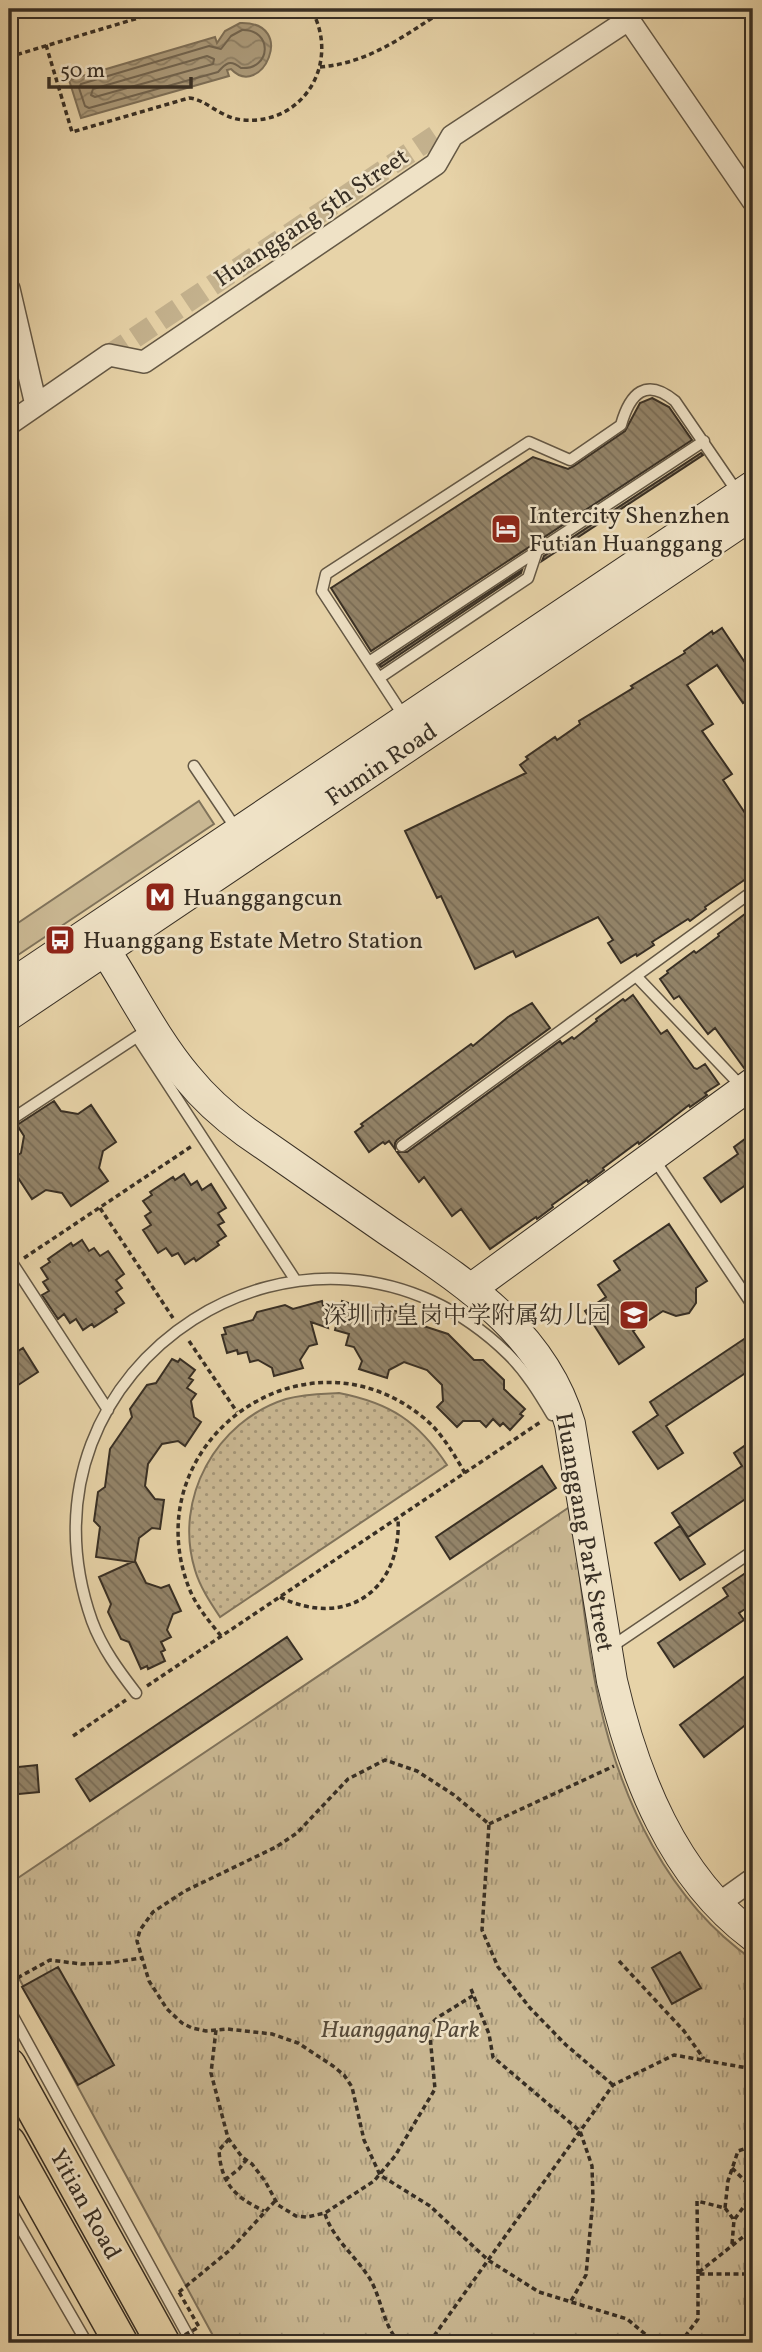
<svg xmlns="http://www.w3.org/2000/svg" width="762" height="2352" font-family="Vollkorn,'Noto Serif SC',serif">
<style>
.grass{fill:#c9b792;stroke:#80735b;stroke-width:2}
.park{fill:url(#park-tufts);stroke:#80735b;stroke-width:2}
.garden{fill:url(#garden-dots);stroke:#80735b;stroke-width:2}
.water{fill:url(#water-waves);stroke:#7e7058;stroke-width:2}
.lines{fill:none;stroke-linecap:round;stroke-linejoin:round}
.shore{stroke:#726550;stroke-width:2}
.building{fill:url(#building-back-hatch);stroke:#382f24;stroke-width:2}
.street-tunnel{stroke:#c4b28e;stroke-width:21;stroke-dasharray:21 10;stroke-linecap:butt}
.lane-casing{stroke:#645845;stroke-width:13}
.street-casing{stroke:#645845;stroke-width:24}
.secondary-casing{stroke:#382f24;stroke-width:32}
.primary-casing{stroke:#382f24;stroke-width:36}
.path{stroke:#382f24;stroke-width:3.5;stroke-dasharray:5 3.5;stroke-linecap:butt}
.lane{stroke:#efe2c6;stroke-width:10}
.street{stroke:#efe2c6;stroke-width:21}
.secondary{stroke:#efe2c6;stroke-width:30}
.primary{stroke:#e7d3a8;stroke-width:33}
.path-bridge{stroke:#382f24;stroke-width:3.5;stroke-dasharray:5 3.5;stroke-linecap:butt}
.labels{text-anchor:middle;stroke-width:5;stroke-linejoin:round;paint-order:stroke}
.street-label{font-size:24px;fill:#382f24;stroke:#efe2c6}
.poi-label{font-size:24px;fill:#382f24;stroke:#efe2c6;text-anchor:start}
.park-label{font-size:24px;font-style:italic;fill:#554a3a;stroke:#efe2c6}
</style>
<defs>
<pattern id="park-tufts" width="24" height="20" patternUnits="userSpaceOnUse" patternTransform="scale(1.75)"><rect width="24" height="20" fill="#c9b792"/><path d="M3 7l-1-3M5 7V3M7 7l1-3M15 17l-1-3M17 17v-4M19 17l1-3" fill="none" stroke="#a49577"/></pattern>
<pattern id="garden-dots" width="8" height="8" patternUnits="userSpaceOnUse" patternTransform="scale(1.75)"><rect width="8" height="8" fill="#c9b792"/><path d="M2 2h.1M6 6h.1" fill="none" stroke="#a49577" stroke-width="1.8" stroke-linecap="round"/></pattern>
<pattern id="water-waves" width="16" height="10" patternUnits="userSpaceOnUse" patternTransform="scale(1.75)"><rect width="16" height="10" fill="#ac9b7b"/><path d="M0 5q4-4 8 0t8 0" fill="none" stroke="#8d7f65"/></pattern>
<pattern id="building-back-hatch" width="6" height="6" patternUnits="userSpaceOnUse" patternTransform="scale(1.75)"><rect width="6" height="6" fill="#938469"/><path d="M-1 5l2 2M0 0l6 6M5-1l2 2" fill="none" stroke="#796c56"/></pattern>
</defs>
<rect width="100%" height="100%" fill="#e7d3a8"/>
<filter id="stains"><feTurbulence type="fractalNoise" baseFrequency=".00286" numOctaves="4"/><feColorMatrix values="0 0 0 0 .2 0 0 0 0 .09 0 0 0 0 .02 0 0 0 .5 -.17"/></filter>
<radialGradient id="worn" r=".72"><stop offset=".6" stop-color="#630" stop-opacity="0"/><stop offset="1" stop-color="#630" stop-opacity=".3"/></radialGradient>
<!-- grass -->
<path class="grass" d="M199 801 214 824 9 961V929Z"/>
<!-- park -->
<path class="park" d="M571 1506C580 1571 585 1637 599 1701 621 1800 668 1901 753 1960V2343H217L9 1960V1884Z"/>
<!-- garden -->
<path class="garden" d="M339 1393C390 1403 418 1421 447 1465L220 1617C210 1602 200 1587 195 1570 173 1499 216 1421 286 1399 304 1394 321 1394 339 1393Z"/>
<!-- water -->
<path class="water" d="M240 23C299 21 261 101 231 69L227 70 229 76 81 118 69 80 215 37 217 43 225 31Z"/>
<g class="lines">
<!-- shore -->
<path class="shore" d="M242 30C273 29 272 70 241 68 230 59 226 63 218 72L89 108 85 106 79 88 81 84 209 46 221 49 231 36Z
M207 56 214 59 213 64 95 97 91 95 93 89Z"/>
</g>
<!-- building -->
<path class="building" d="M652 398 669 407 692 440 371 651 331 588 533 457 568 469 574 466 625 431 640 403Z
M701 453 703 455 542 561 544 556Z
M522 570 521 573 381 667 379 665Z
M722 628 748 667 753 663V696L743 703 717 665 687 685 713 724 702 731 732 774 723 780 753 825V874L705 907 706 909 690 921 688 919 652 942 654 945 637 956 636 954 621 963 608 943 613 940 598 917 516 957 513 951 475 969 441 896 437 898 405 831 526 773 520 765 528 759 526 757 555 737 557 740 580 724 579 721 633 688 631 686 685 653 684 651 712 631 713 634Z
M753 908V1062L744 1068 715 1028 708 1034 679 996 674 999 660 979 668 973 667 971 694 951 696 953 719 936 718 934Z
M633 995 661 1034 667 1030 694 1068 697 1069 705 1064 719 1084 705 1093 707 1095 690 1107 689 1105 639 1144 638 1142 603 1168 604 1170 588 1182 587 1180 552 1205 553 1207 537 1219 536 1217 490 1249 461 1209 452 1216 424 1177 419 1182 397 1152H407L560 1041 562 1044 572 1037 574 1039 597 1021 596 1019 623 999 625 1001Z
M532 1003 550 1028 397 1140 395 1143V1149L389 1141 385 1144 383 1142 369 1152 355 1132 363 1126 361 1124 471 1044 473 1046 508 1017Z
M54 1101 61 1111 78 1114 91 1105 116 1142 103 1151 99 1168 108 1181 71 1206 62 1193 46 1190 32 1199 9 1164V1161L21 1153 24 1136 17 1125Z
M753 1133V1180L721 1202 704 1178 738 1154 734 1147Z
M184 1174 191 1185 197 1181 202 1190 211 1184 226 1208 218 1213 224 1222 218 1225 226 1236 217 1242 219 1245 196 1261 194 1258 185 1264 178 1253 172 1256 166 1248 158 1253 143 1230 151 1225 145 1216 151 1212 143 1201 152 1195 150 1192 173 1177 175 1180Z
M669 1224 707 1281 696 1288V1303L689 1313 676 1316 663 1311 633 1331 644 1347 619 1364 585 1311 606 1297 598 1285 620 1270 614 1261Z
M82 1240 89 1251 94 1248 100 1256 108 1251 124 1274 116 1280 122 1288 116 1292 124 1303 115 1309 117 1312 94 1327 92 1324 83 1330 76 1319 70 1323 64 1314 58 1319 42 1295 49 1291 43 1282 48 1279 41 1268 50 1262 48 1259 71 1243 73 1246Z
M322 1301 328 1328 311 1322 317 1344 309 1346 300 1360 303 1368 274 1376 272 1368 258 1360 250 1362 247 1352 238 1354 237 1350 227 1353 222 1335 226 1334 224 1328 253 1320 257 1312 285 1305 293 1309Z
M342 1301 371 1310 378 1306 406 1314 411 1322 448 1334 474 1360H483L504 1380V1389L525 1409 520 1414 523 1416 510 1430 503 1423 500 1426 493 1419 486 1427 480 1421H463L457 1427 437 1407 443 1401 442 1385 427 1370 404 1362 389 1370 387 1378 359 1369 362 1361 354 1347 346 1345 349 1334 335 1330Z
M753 1333V1368L666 1426 683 1453 658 1469 633 1432 658 1415 650 1402Z
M23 1348 38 1372 9 1391V1357Z
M172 1359 178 1362 180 1359 195 1370 189 1378 193 1380 187 1388 196 1394 191 1401 194 1417 201 1422 185 1446 178 1441 162 1444 148 1464 145 1486 155 1499 164 1500 160 1529 152 1528 139 1538 135 1561 146 1583 161 1588 169 1585 181 1611 173 1614 167 1630 171 1637 161 1642 165 1650 161 1652 165 1661 148 1669 147 1666 141 1669 129 1642 121 1639 108 1612 111 1604 99 1577 132 1562 96 1557 100 1527 94 1521 98 1492 105 1487 110 1449 132 1417 130 1409 147 1385 156 1383Z
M753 1440V1494L688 1537 672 1513 742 1466 734 1453Z
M542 1466 556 1488 450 1559 436 1537Z
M680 1526 705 1564 680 1580 655 1543Z
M753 1568V1604L739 1613 744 1620 674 1667 658 1643 728 1596 723 1588Z
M287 1637 302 1659 90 1801 76 1779Z
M753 1670V1719L704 1757 680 1725Z
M37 1765 39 1792 9 1795V1768Z
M680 1952 701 1988 672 2004 652 1968Z
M58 1967 114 2065 78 2085 22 1987Z"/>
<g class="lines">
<!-- street-tunnel -->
<path class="street-tunnel" d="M109 355 436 135"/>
<!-- lane casing -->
<g class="lane-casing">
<path id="lane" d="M369 662 704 441
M379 678 528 578 537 551
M405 718 322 591 326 574 529 442 570 460 621 425C630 393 646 377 675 401L738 493
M194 766 237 830
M636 976 743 1088
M137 1037 296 1281
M9 1121 141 1034
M402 1146 753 891
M654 1159 753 1306
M9 1258 108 1410
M611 1647 753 1551
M136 1693C119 1671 102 1648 92 1621 1 1364 314 1163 509 1355 526 1372 539 1393 552 1415
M9 2009 192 2343
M9 2208 87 2343"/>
</g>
<!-- street casing -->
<g class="street-casing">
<path id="street" d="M622 10 753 201
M9 289 36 405
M9 424 109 355 144 362 436 164 452 136 628 20
M718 1904 753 1879"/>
</g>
<!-- secondary casing -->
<g class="secondary-casing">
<path id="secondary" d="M105 950C132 992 155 1039 187 1077 204 1098 224 1116 246 1132 293 1165 340 1197 387 1230 462 1281 543 1331 570 1424L612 1681C634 1776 673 1876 753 1936
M9 986 753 486
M9 1015 753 514
M472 1288 753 1083"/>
</g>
<!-- primary casing -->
<g class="primary-casing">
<path id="primary" d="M9 2065 163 2343
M9 2143 121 2343"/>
</g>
<!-- path -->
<path class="path" d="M46 45 72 132 189 98C206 99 220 118 243 120 305 125 341 61 311 9
M9 57 168 9
M320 67C370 63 405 35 446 9
M100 1208 173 1318
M24 1258 192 1146
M189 1341 237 1412
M280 1597C345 1629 402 1591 398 1518
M221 1636C209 1621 196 1606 189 1588 133 1443 304 1319 424 1418 442 1433 453 1453 465 1473
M147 1686 542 1421
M73 1736 126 1700
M489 1824 614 1766
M619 1961 684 2031 704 2059
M10 1982 50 1960 81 1964 109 1963 141 1958
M471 1989 489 2034 493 2057 580 2131 592 2166 593 2199 586 2275 571 2301
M216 2030 211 2073 228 2138 242 2157 252 2164 265 2181 278 2205 296 2216 307 2217 325 2213 374 2181 395 2156 435 2089 429 2025 440 2016 474 1995
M613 2085 566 2045 530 2008 498 1967 482 1930 489 1824 454 1795 417 1771 385 1760 348 1779 297 1833 276 1847 185 1891 153 1912 140 1930 137 1941 149 1981 167 2009 182 2023 192 2028 206 2031 227 2029 272 2034 298 2043 333 2066 344 2075 352 2087 364 2140 380 2175 430 2206 488 2260 539 2292 627 2319 656 2343
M229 2139 219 2150C221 2184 235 2197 264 2211
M732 2168 753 2189
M225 2180 239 2169 246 2160
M745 2204 753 2214
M725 2208 734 2220
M325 2214C333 2238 352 2253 366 2273 382 2294 381 2324 400 2343
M732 2244 734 2220 753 2194
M699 2272 753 2229
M698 2274 697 2201 725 2208 728 2181 738 2151 753 2146
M179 2292 230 2250 276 2200
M429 2343 613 2085 674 2055 753 2069
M680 2343 698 2319V2274H753"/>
<!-- lane -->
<use href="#lane" class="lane"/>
<!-- street -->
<use href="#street" class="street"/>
<!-- secondary -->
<use href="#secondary" class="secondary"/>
<!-- primary -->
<use href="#primary" class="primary"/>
<!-- path-bridge -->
<path class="path-bridge" d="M170 2343 199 2327 179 2292"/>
</g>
<!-- icons -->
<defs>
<g id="hotel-square" transform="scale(1.575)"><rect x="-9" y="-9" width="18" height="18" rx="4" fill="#8f2418" stroke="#efe2c6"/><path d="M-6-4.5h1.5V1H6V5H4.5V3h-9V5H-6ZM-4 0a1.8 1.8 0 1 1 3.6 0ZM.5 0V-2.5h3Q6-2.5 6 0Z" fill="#fff"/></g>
<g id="metro-square" transform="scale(1.575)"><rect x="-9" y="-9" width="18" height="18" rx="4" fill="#8f2418" stroke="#efe2c6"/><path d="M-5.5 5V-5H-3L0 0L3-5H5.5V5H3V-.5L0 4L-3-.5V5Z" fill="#fff"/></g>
<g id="bus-square" transform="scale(1.575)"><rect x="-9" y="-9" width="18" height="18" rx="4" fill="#8f2418" stroke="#efe2c6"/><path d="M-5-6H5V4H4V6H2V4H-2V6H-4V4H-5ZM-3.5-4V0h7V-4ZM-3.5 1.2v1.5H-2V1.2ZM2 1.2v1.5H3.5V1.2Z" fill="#fff"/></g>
<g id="school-square" transform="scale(1.575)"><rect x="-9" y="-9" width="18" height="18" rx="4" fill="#8f2418" stroke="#efe2c6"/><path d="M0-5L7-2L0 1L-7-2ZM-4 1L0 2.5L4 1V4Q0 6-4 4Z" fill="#fff"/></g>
</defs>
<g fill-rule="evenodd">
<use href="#hotel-square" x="506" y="529"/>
<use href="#metro-square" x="160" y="897"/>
<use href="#bus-square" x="60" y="940"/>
<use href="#school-square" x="634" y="1315"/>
</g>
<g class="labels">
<!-- street labels -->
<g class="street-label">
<text transform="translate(311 217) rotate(-34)" y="8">Huanggang 5th Street</text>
<text transform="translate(381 764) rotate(-34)" y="8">Fumin Road</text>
<text transform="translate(585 1532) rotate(80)" y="8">Huanggang Park Street</text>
<text transform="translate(86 2204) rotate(61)" y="8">Yitian Road</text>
</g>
<!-- poi labels -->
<g class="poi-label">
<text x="529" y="523">Intercity Shenzhen<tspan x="529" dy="28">Futian Huanggang</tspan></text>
<text x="183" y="905">Huanggangcun</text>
<text x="83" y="948">Huanggang Estate Metro Station</text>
<text x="611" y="1323" text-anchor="end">深圳市皇岗中学附属幼儿园</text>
</g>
<!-- park labels -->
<g class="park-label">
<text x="400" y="2037">Huanggang Park</text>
</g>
</g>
<!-- margin -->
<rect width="762" height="2352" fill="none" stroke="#e7d3a8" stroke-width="35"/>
<rect x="10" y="10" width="741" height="2331" fill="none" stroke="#382f24" stroke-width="3.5"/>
<rect x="18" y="18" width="727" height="2317" fill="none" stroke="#382f24" stroke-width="2"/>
<!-- scale -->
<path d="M49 77v10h142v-10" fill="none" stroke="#382f24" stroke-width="3.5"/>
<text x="60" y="77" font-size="21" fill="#382f24" stroke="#efe2c6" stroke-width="5" paint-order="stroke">50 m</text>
<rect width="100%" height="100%" filter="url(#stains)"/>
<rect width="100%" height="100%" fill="url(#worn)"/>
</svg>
